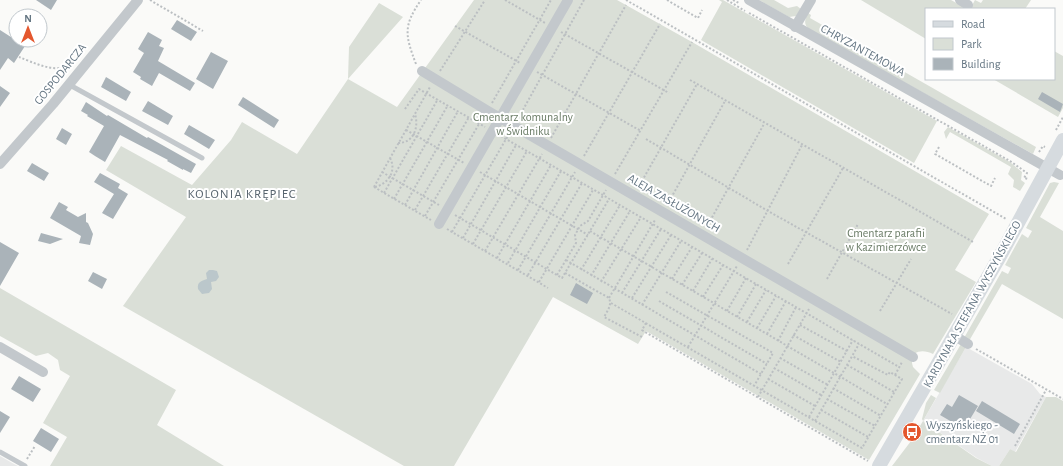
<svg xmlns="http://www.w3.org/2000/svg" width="1063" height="466" font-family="'Alegreya Sans',sans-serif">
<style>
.built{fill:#e8e9e9}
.green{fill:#dadfd7}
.water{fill:#bbc7cb}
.building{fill:#aab3b9}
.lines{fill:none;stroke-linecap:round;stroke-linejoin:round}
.path{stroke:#bbbfc2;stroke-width:2;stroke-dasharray:2 2;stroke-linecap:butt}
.lane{stroke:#c3c8cc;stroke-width:5}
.street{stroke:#c3c8cc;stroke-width:10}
.secondary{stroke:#d6dbdf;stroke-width:14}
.labels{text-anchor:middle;stroke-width:4;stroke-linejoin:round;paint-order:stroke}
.street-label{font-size:12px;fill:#657683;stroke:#fff}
.park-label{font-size:12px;fill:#687a64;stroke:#fff}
.poi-label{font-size:12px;fill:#657683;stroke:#fff;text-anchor:start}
.neighbourhood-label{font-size:13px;letter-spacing:1px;fill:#57646e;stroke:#fff}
</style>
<rect width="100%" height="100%" fill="#fafaf8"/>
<!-- built -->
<path class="built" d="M966 347 1032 384 1040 394 1046 397 1015 452 1010 449 999 466H992L977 458 923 421Z
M0 456 14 464 18 466H0Z"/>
<!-- green -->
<path class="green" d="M474 0H617L692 42 989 214 955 270 976 282 933 354C921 348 908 352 913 367L920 374 869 460 646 331 638 344 553 297 454 466H404L123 306 186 217 106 170 121 146 192 185 231 140 242 122 297 154 348 79 349 47 379 3 403 17 348 79 397 107Z
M719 0H723L937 121 914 163 701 40 722 2Z
M759 0H774L788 8 797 6 801 9 796 16 789 17Z
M861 0H951L967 9H926V39Z
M975 0 981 3 983 0H1031L1025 9H970Z
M808 13 811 15 810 18 1036 147 1033 154 809 29C803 24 805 19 808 13Z
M1054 51 1063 56V108L1058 117 993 79H1054Z
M948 127 1010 162 1022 172 1021 180 1025 183 1020 191 1013 187 1014 180 1008 174 1011 167 950 132 946 139 944 132Z
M1054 182 1059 183 1040 217 1063 231V319L1002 284 969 341 964 338 1002 271 1008 274 1011 268 1005 265 1022 234 1028 238 1032 231 1026 228 1050 183Z
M0 288 176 390 157 425 224 466H50L67 437 43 423 70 376 60 370 58 360 48 353 36 356 0 336Z
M961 344 966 347 940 393 934 390Z
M931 395 936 398 923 421 976 458 992 466H892L911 441 923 421 922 419 926 403Z
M1046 397H1056L1063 401V466H999L1010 449 1016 452Z"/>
<!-- water -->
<path class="water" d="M209 270H213L217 271 219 277 216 281 211 282 212 289 209 293 202 294 198 289C197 282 201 281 207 279L206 273Z"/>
<!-- building -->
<path class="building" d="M36 0H57L51 10Z
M177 20 197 32 191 41 171 29Z
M0 30 25 46 14 63 8 58 0 70Z
M148 32 162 40 159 46 164 48 158 61 195 83 190 91 159 73 152 86 140 79 141 77 133 72 144 53 138 49Z
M211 52 228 61 213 89 196 79Z
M106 77 131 92 126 101 101 87Z
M0 86 10 93 0 107Z
M1042 92 1063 104 1060 112 1038 99Z
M243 97 279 120 274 128 238 105Z
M148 101 173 116 168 125 142 111Z
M86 102 107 116 108 115 147 138 148 137 196 164 191 173 183 169V170L167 161 168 160 120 135 105 162 95 156 89 152 104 126 87 116 88 115 81 111Z
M189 125 215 140 209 149 184 134Z
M62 128 72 134 66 145 56 139Z
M32 163 49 173 44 181 27 171Z
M100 173 120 184 118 188 128 194 113 219 102 213 114 194 94 182Z
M59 202 68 207 66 210 78 217 86 213V222L88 223 93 234 90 245 79 243 81 236 50 218Z
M41 233 63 239 50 244 38 241Z
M0 242 19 253 0 286Z
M93 272 107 279 102 289 88 281Z
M576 283 593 293 587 304 570 295Z
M19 376 41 389 33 402 11 389Z
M959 395 978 406 964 429 940 415 947 404 952 407Z
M982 401 1020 424 1014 434 976 411Z
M0 411 10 417 0 433Z
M41 428 59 439 51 452 33 441Z"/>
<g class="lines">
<!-- path -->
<path class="path" d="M150 0 203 31
M505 0 545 23
M626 0 1006 219
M667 0 698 18 702 10
M727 0 745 11
M733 0 739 3
M749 13 1010 161 1027 173 1024 178 1028 179
M455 26 520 63
M561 32 669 93
M19 57C32 62 54 73 67 66L69 68
M416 64C405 35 403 26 421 0
M440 71 485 0
M537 72 641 131
M690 80 973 242
M492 103 551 0
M405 109 419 89 485 127
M519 117 584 0
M406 130 464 163
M1056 130 1063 117
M501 136 899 367
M551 138 626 5
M646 139 768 211 952 314
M398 143C414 143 419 127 415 114
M939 147 935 154 991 186 995 178
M1039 152 1043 146 1045 147
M584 156 660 24
M382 172 439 205
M480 172 588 235
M615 174 692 42
M642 181 697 84
M374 187 430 87
M374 187 431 220
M375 187C388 184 397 171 390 158
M384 193 438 99
M671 198 725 101
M394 199 448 105
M405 205 458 111
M415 210 469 117
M455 215 562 278 609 199
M425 216 482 119
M710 221 764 124
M447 229 548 288
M590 231 887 404
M452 232 509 134
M463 238 516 145
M473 244 527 151
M747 250 802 145
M485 251 542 154
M497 258 551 165
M566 260 761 374
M508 263 561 171
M788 264 843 168
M518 270 575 172
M581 270 620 205
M565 273 609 298C612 305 608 310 604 317L642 337
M528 275 582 183
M557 275 576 243 575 235 580 226 588 221 606 190
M591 276 630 211
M672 279 692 247
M827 279 858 224
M539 282 593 190
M601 282 641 217
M682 285 702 253
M693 291 712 259
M666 292 773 353 754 386
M622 293 661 229
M703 297 723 265
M609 298 655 220
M632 298 671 235
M659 301 767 364
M611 303 862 448 902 379 890 372 888 375 852 356
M642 305 681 241
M727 311 746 278
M880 311 911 259
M737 317 756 284
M747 322 766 290
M646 323 642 330 645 332 868 461
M800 325 847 351
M757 328 776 296
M767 334 786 301
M793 335 841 362
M778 341 796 307
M688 347 737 266
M976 349 1063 399
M780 358 828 385
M847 365 894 392
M774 368 821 395
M895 375 902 362
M768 379 815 406
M833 388 881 416
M758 397 809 309
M827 399 875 426
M821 410 868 437
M809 417 853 340
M815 421 859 344
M1015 446 1046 390
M27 459 35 446"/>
<!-- lane -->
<path class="lane" d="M68 84 202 158
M0 452 25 466"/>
<!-- street -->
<path class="street" d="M749 0 1060 175
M960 0 968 5
M795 27 811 0
M422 71 488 111 913 357
M0 164 53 104 138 0
M439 224 568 0
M955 336 968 344
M0 347 43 372"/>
<!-- secondary -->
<path class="secondary" d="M879 466 1000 256 1063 140"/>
</g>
<!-- icons -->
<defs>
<g id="bus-disc" transform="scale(1)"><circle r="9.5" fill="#e4572e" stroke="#fff"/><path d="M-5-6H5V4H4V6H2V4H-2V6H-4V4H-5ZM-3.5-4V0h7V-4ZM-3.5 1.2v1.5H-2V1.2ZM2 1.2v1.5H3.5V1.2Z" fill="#fff"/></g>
</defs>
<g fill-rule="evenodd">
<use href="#bus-disc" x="912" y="432"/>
</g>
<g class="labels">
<!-- street labels -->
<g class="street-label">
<text transform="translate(863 50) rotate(29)" y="4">CHRYZANTEMOWA</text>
<text transform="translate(60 74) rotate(-51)" y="4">GOSPODARCZA</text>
<text transform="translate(674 203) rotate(30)" y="4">ALEJA ZASŁUŻONYCH</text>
<text transform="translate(972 304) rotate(-61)" y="4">KARDYNAŁA STEFANA WYSZYŃSKIEGO</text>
</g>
<!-- park labels -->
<g class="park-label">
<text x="523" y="121">Cmentarz komunalny<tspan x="523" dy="14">w Świdniku</tspan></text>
<text x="886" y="237">Cmentarz parafii<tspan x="886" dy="14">w Kazimierzówce</tspan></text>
</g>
<!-- poi labels -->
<g class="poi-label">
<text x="926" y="429">Wyszyńskiego -<tspan x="926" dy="14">cmentarz NŻ 01</tspan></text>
</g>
<!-- neighbourhood labels -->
<g class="neighbourhood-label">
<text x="242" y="198">KOLONIA KRĘPIEC</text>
</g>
</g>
<!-- legend -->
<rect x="925" y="8" width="130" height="72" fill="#ffffff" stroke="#c1c8cd"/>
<rect x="933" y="21" width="20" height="6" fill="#d6dbdf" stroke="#c1c8cd"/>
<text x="961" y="28" font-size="12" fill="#657683">Road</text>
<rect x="933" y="38" width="20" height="12" fill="#dadfd7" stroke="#c1c8cd"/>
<text x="961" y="48" font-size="12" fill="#657683">Park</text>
<rect x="933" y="58" width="20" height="12" fill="#aab3b9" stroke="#c1c8cd"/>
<text x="961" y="68" font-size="12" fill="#657683">Building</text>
<!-- north arrow -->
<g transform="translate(28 28)"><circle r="19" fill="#ffffff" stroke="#c1c8cd"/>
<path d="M0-3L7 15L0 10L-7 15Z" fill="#e4572e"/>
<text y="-6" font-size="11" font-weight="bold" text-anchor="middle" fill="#657683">N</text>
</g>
</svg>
